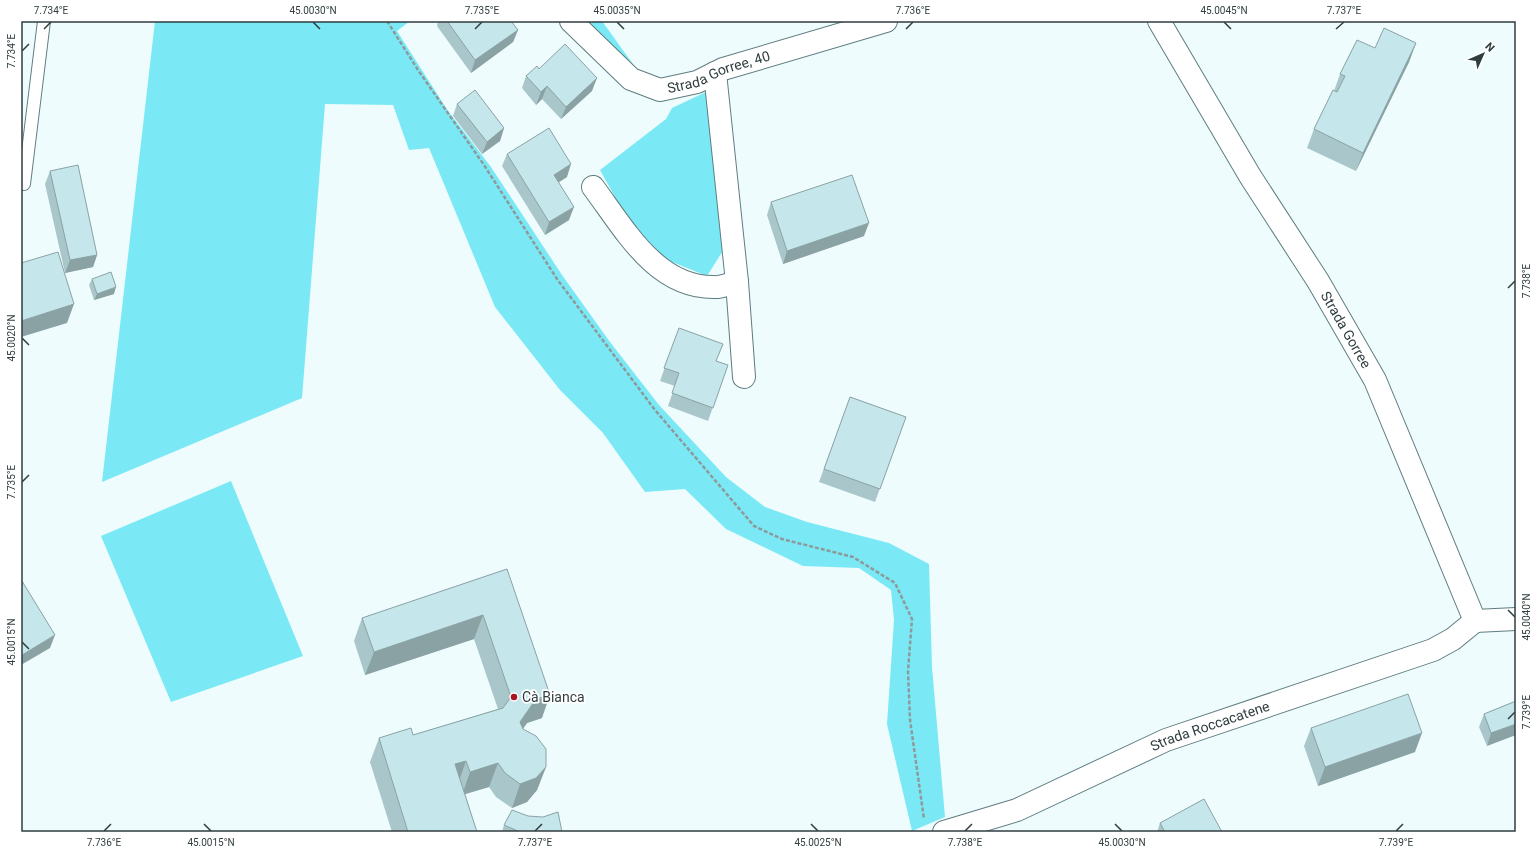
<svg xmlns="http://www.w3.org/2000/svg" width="1537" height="853" font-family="Roboto,sans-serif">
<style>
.green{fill:#7be9f5}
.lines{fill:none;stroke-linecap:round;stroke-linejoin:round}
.lane-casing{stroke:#5e7d80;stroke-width:14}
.street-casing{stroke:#5e7d80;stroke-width:24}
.path{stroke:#8c9a9b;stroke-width:2.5;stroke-dasharray:4 2;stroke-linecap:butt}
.lane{stroke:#fff;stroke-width:12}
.street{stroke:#fff;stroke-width:22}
.wall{fill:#a9c7ca}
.shaded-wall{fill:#8aa2a4}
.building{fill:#c5e7eb;stroke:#8aa2a4}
.ticks{fill:none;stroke:#303d3f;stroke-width:1.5}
.poi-dot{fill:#a91421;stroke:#fff;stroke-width:1.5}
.labels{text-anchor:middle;stroke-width:3.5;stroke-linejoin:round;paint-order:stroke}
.street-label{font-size:14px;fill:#303d3f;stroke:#fff}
.poi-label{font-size:14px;fill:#303d3f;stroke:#fff;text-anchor:start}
.neatline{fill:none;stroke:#303d3f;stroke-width:1.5}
.ticks-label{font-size:10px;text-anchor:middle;fill:#303d3f}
</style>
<rect width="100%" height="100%" fill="#eefcfd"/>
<!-- green -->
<path class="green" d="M155 21H410L397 31 448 111 491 167 562 275 610 342 659 405 726 477 765 507 807 522 889 543 929 564 932 667 945 817 912 831 887 724 894 620 891 590 859 568 803 566 726 529 685 489 645 492 603 433 560 390 495 307 429 148 409 150 393 105 325 104 302 398 102 482Z
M579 21H602L635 67Z
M706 92 726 246 707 276 655 255 621 208 600 170 666 119 672 108Z
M231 481 303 656 171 702 101 536Z"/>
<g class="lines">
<!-- lane casing -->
<g class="lane-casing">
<path id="lane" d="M24 184 44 21"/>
</g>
<!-- street casing -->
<g class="street-casing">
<g id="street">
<path id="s1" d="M571 21 631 79 660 90 697 82 723 69 886 21"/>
<path id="s2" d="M1159 21 1250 176 1318 281 1375 380 1475 621"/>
<path d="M715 73 737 282 744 377"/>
<path d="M593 187C624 228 655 287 713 287 720 288 729 284 737 282"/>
<path d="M1475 621 1516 619"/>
<path id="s3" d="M944 832 1017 810 1166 740 1433 650 1453 639 1475 621"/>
</g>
</g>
<!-- path -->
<path class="path" d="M387 21 418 70 484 165 557 279 655 410 754 526 782 539 853 557 895 583 912 619 908 671 910 720 924 819"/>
<!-- lane -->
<use href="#lane" class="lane"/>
<!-- street -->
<use href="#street" class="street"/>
</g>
<!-- wall -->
<path class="wall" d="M438 21H511L518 30 513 42 471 73 437 26Z
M1416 43 1409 62 1356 171 1307 148 1314 129 1334 91 1340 74 1375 48Z
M539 69 592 91 561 119 542 99 536 105 522 88 526 76Z
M457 104 504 128 500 141 482 154 453 116Z
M507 154 567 177 558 182 569 220 545 235 502 166Z
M50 171 97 255 93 267 65 273 45 184Z
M771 202 864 236 783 264 767 215Z
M92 279 114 294 94 300 89 285Z
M679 328 716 361 728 365 708 421 668 406 675 386 660 381Z
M850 397 906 417 875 502 819 482Z
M507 569 542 718 527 723 523 729 546 767 537 790 527 802 512 808 496 797 489 787 465 794 477 832H392L370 762 379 738 413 735 498 709 474 639 365 675 354 641 362 618Z
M1516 701 1487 746 1479 727 1484 714Z
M1311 728 1415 752 1318 786 1304 746Z
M1160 823 1222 832H1157Z
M504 825 562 832H502Z"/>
<!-- shaded-wall -->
<path class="shaded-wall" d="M518 30 513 42 471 73 475 60Z
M1416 43 1409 62 1356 171 1363 153Z
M597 78 592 91 561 119 566 107Z
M547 86 542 99 536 105 541 92Z
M504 128 500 141 482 154 487 142Z
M571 164 567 177 550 188 554 175Z
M574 207 569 220 545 235 549 222Z
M869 223 864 236 783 264 787 251Z
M97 255 93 267 65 273 70 260Z
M116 287 114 294 94 300 97 294Z
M74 304 67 323 21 337V321Z
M483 615 474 639 365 675 374 652Z
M55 635 50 648 21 665V658L22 655Z
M550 695 542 718 527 723 511 745 520 722 536 699Z
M1516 724V735L1487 746 1491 733Z
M1422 733 1415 752 1318 786 1325 767Z
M466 761 458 784 455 764Z
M498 763 489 787 462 795 470 772Z
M546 767 537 790 527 802 512 808 520 784Z"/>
<!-- building -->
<path class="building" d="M447 21H511L518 30 475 60Z
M1384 28 1416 43 1363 153 1314 129 1333 90 1337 92 1345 76 1340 74 1357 40 1375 48Z
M565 44 597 78 566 107 547 86 541 92 526 76 537 66 539 69Z
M475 90 504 128 487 142 457 104Z
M549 128 571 164 554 175 574 207 549 222 507 154Z
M78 165 97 255 70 260 50 171Z
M852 175 869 223 787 251 771 202Z
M58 252 74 304 21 321V263Z
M111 272 116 287 97 294 92 279Z
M679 328 723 344 716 361 728 365 713 408 672 393 679 373 664 368Z
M850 397 906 417 880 489 824 469Z
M507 569 550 695 536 699 520 722 523 729 536 736 546 749V767L536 778 520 784 505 773 498 763 470 772 466 761 455 764 477 832H408L379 738 411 728 413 735 503 708 511 697 483 615 374 652 362 618Z
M22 581 55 635 22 655 21 652V582Z
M1408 694 1422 733 1325 767 1311 728Z
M1516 701V724L1491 733 1484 714Z
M1204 799 1222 832H1165L1160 823Z
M512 810 528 816 543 817 558 812 562 832H520L504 825Z"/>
<!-- ticks -->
<path class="ticks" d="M313 22 320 29M617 22 624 29M1224 22 1231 29M44 29 51 22M475 29 482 22M906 29 913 22M1336 29 1344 22M22 51 29 44M1508 288 1515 281M22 338 29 345M22 482 29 475M1508 610 1515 617M22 642 29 649M1508 719 1515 712M204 824 211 831M811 824 818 831M1115 824 1122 831M104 831 111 824M535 831 542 824M965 831 972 824M1396 831 1403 824"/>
<!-- markers -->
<circle class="poi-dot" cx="514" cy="697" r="4"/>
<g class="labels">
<!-- street labels -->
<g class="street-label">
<text dy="5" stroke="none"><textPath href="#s1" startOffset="176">Strada Gorree, 40</textPath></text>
<text dy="5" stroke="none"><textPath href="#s2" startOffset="361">Strada Gorree</textPath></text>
<text dy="5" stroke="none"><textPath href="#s3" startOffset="287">Strada Roccacatene</textPath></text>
</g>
<!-- poi labels -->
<g class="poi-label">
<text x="522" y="702">Cà Bianca</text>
</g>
</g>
<!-- border -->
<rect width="1537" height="853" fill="none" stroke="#ffffff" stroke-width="44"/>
<!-- north arrow -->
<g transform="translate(1483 54) rotate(45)" stroke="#ffffff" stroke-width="3" paint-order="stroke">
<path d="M0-3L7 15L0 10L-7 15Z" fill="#303d3f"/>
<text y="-6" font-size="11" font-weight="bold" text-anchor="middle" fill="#303d3f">N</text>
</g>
<rect x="22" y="22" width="1493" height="809" class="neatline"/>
<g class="ticks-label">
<text x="51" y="14">7.734°E</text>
<text x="313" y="14">45.0030°N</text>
<text x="482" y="14">7.735°E</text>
<text x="617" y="14">45.0035°N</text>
<text x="913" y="14">7.736°E</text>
<text x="1224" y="14">45.0045°N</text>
<text x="1344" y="14">7.737°E</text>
<text transform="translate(11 51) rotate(-90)" y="4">7.734°E</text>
<text transform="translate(1526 281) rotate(-90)" y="4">7.738°E</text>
<text transform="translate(11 338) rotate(-90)" y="4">45.0020°N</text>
<text transform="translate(11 482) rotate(-90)" y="4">7.735°E</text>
<text transform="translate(1526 617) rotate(-90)" y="4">45.0040°N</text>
<text transform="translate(11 642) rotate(-90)" y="4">45.0015°N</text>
<text transform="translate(1526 712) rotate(-90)" y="4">7.739°E</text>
<text x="104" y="846">7.736°E</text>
<text x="211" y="846">45.0015°N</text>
<text x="535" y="846">7.737°E</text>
<text x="818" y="846">45.0025°N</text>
<text x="965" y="846">7.738°E</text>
<text x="1122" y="846">45.0030°N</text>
<text x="1396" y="846">7.739°E</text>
</g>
</svg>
